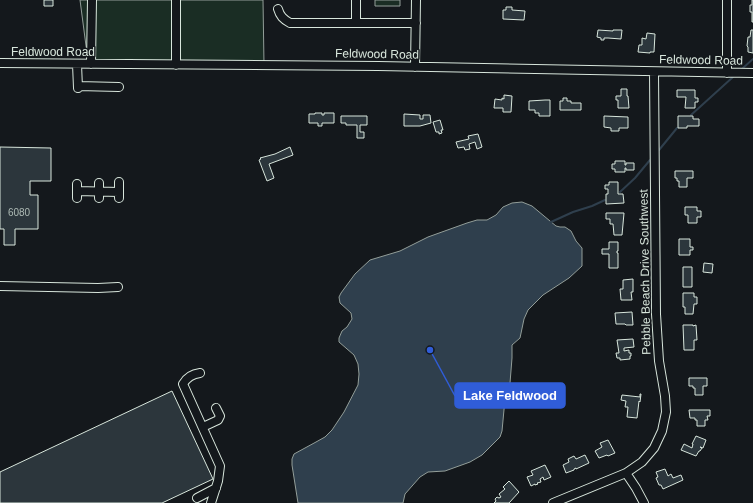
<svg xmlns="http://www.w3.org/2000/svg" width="753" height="503" font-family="Helvetica,sans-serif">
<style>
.green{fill:#1a2d24;stroke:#939e99}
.water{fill:#2f3f4d;stroke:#939e99}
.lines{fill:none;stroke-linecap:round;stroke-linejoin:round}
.stream{stroke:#2f3f4d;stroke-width:2}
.building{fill:#2c363c;stroke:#d8e6dc}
.minor-casing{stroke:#d8e6dc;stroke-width:10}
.minor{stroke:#14181c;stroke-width:8}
.labels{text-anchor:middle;stroke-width:3;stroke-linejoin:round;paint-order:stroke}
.number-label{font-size:10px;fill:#adbab4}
.street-label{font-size:12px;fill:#d8e6dc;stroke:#14181c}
.leader{fill:none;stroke:#305dd8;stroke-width:1.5}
.callout-dot{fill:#305dd8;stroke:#14181c;stroke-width:1.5}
.callout{fill:#305dd8;stroke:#305dd8;stroke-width:1.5}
.callout-label{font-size:13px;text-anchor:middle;font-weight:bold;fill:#fff}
</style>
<rect width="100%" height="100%" fill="#14181c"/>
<!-- green -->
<path class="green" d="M80 0H263L264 65 88 61Z
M375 0H400V6H375Z"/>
<!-- water -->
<path class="water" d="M522 202 532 206 556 226 560 227H565L571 231 576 241 582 248V266L569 278 543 295 528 310 524 319 520 338 512 345V358L510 383 505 399 502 431 500 437 482 455 470 462 445 471 428 472 420 477 405 494 403 503H298L292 465V459L294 454 316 442 325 437 332 430 344 412 358 385 359 374 358 364 354 355 339 342V338L342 331 347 327 352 319 351 313 340 303 339 297 341 293 355 274 370 260 400 251 428 237 467 223 477 220H487L496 215 503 207 512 203Z"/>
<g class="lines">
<!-- stream -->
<path class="stream" d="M743 68 753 59
M691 115 733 77
M659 150 677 128
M620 192 635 178 650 160
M551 222 573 212 592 206 605 200"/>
</g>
<!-- building -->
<path class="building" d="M44 0H53V6H44Z
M752 0H753V22H752V12H750V5H752Z
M506 7H512V10L525 11 524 20 503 19V10H506Z
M598 30 613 31V30H622L621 39 608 38H604V40H601V38L597 37Z
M751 30H753V53L748 52V47L747 46 748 37H750Z
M647 33 655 34 654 52H650V53L638 52 639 45H642V38L646 39Z
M621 89H627V96H628L629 108H618V100H616V96H621Z
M677 90H695V98H698V102H695V108H685L686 97H677Z
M504 95 512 96 511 112H503V108H494L495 99 502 100V98L504 99Z
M563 98H567V101H571V103H581V110H560V101H563Z
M545 100H550V116H539V113H535V110H529V101Z
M315 113H322V115H324V113H334V123H322V126H318V123H309V114H315Z
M404 114 420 115V119H423V115H430L431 123 420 126H404Z
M341 116H367V125H360V132H364V138H357V125H346V123H341Z
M604 116 628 117V128H619V131H611V128L604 127Z
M678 116H693V119H699V126H687V128H678Z
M440 120 443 130H441L442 133 439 134V132H436L433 122Z
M478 134 482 147 477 149 475 142 469 144 470 149 465 150 464 147 458 148 456 142 469 139 468 136Z
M0 147 51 148V181H30V195H38V229H15V245H4V229H0Z
M290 147 293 155 269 164 274 178 267 181 259 160 261 159 260 158 275 154Z
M615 161H625V165H626V163H634V170H626V168H625V172H615V169H612V164H615Z
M675 171H693V178H687V187H679V181H677V178H675Z
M609 182H618V194H623L624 203 606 204V194H608V189H605V185H609Z
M685 207H697V211H701V217H697V223H688V215H685Z
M606 213H624L622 235H614L613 224H610V219H606Z
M679 239H690V247H693V250H690V255H679Z
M609 242H618V251H617V253H618V268H609V254H602V249H609Z
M704 263 713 264 712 273 703 272Z
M683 267H692V287H683Z
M633 279V292H631L632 300H621L620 289H623V280Z
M683 293H694V297H697V304H694L693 314H685V307H683Z
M632 312 633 325H626L625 324H616L615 313Z
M683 325H693V326L696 325 697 340H694V350H684Z
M633 339 634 347 624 348V351L629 350V353H631V356H630V359L620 360V358H617L616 353H619L617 340Z
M689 378H707V386H703V395H695V388H693V386H689Z
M172 391 213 479 162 503H0V472Z
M640 394H641L640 402 639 401 637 418 627 417 628 407H625L626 401 621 400 622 395 640 397Z
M689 410H710V416H707L708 420H705V426H697V420H695V418H690Z
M696 436 706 440 703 448 700 447 702 448 700 451H699L696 456 681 450 684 444 692 448 693 444H692Z
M608 440 615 453 608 456 607 455 599 458 595 451 602 447 600 443Z
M585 455 589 463 576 469V468L574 469V470L566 473 563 465 569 462 568 459 574 456 576 459Z
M545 465 551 477 544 480 543 477 540 479 541 482 537 483 538 484 535 485V484L531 486 527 477 533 475 531 471Z
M665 469 668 476 671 474 673 478 681 475 683 480 663 489 661 485H659L656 478 658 477 656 472Z
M509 481 519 492 509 503H494L496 501 495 499 497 497 499 498 501 497 499 494 505 489 503 487Z"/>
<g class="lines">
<!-- minor casing -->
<g class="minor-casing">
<path id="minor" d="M356 0V23
M278 9C280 16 283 19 290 23H416
M0 63 378 66 753 73
M77 64 78 88
M91 64 92 0
M176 65V0
M415 67 416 0
M727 73V0
M78 86 119 87
M119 182V198
M99 183V198
M77 191 119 192
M77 198V184
M0 286 98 288 118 287
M200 373C192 374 187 377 183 384L220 466 218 481 211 503
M203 427 218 420 220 416 216 408
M626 473 636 488 644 503
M197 498 216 488
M553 503 626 473 642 462 654 448 662 431 666 412 665 396 659 361 656 314 654 72"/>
</g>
<!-- minor -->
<use href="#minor" class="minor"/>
</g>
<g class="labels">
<!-- number labels -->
<g class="number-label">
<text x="19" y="216">6080</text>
</g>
<!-- street labels -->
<g class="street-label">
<text x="53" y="56">Feldwood Road</text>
<text transform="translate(377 54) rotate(1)" y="4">Feldwood Road</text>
<text transform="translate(701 60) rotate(1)" y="4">Feldwood Road</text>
<text transform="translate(645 272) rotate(-91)" y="4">Pebble Beach Drive Southwest</text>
</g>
</g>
<!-- callouts -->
<path class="leader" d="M430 350L455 396"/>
<circle class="callout-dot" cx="430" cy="350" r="4"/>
<rect class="callout" x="455" y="383" width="110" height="25" rx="4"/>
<g class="callout-label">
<text x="510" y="400">Lake Feldwood</text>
</g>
</svg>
